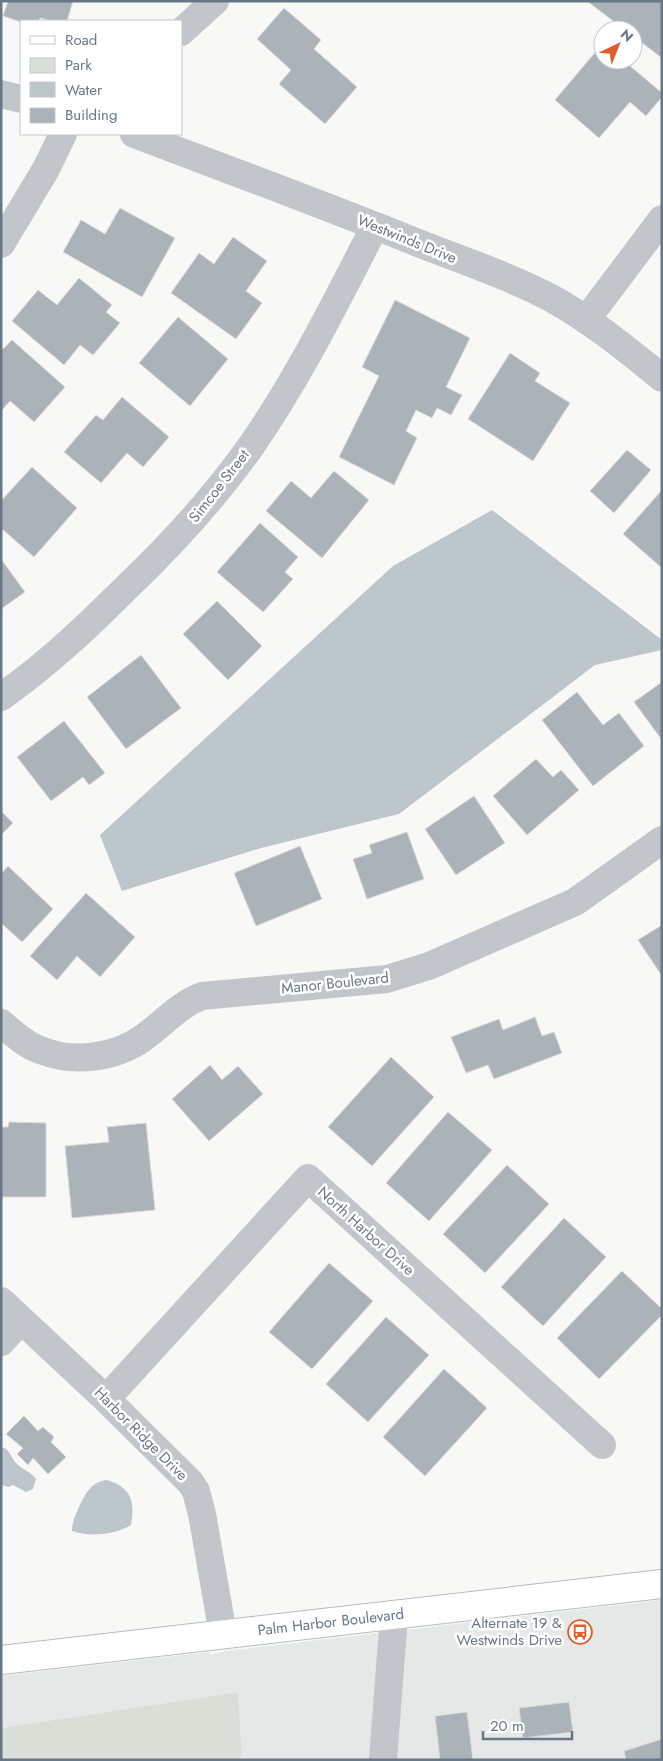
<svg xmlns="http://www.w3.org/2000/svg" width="663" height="1761" font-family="Jost,sans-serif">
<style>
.built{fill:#e6e7e7}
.green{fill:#d9dfd7}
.water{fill:#bcc6cb}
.building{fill:#abb2b8;stroke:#dadad8}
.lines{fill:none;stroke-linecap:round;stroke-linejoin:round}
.major-casing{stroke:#b7bbbf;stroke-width:30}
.minor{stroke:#c2c5c9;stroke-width:28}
.major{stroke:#fff;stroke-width:28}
.labels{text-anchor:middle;stroke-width:5;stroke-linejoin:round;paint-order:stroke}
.street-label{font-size:15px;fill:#687786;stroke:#fff}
.poi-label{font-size:15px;fill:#687786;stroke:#fff;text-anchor:end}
</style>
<rect width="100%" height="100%" fill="#f8f8f6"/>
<!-- built -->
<path class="built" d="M662 1600V1760H238L242 1753 238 1692 1 1728V1676L210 1652V1655L225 1651Z"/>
<!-- green -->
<path class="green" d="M238 1692 242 1754 238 1760H1V1728Z"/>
<!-- water -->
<path class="water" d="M492 510 662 640V650L595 665 399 814 261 848 122 891 100 835 393 566Z
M1 1447C11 1449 10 1458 17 1464 23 1470 30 1471 36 1479L33 1489 26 1492 13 1485 9 1487 1 1485Z
M107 1480C132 1488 135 1502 131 1525 115 1535 90 1537 72 1531 72 1522 75 1517 78 1509 85 1495 90 1482 107 1480Z"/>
<!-- building -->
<path class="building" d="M8 1H73L67 21H51L40 18 39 21 21 22 3 16Z
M587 1H662V58L633 36V30H625Z
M284 8 321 40 314 49 357 87 325 124 279 84 291 70 257 39Z
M603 43V60H623L662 93V97L646 116 630 102 599 138 555 100Z
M120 208 175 238 142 297 63 252 81 220 105 234Z
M233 237 267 261 246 291 262 303 236 339 171 293 199 253 214 264Z
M79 278 112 305 106 312 120 323 93 355 80 345 64 365 12 321 38 290 57 305Z
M395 300 470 338 446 387 462 395 451 415 437 408 432 418 416 410 406 431 417 438 394 485 339 457 379 376 362 367Z
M178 317 228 359 190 406 139 363Z
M12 340 65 387 34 422 10 401 1 411V351Z
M510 353 540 373 535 381 570 403 533 461 468 419Z
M122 397 169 437 143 467 127 453 101 483 64 452 96 415 103 420Z
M627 450 651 470 614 513 590 491Z
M32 467 77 508 34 557 1 528V501Z
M334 471 369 500 322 558 266 511 291 481 311 498Z
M662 490V568L623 534Z
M260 523 298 557 285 572 293 579 263 612 217 572Z
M1 559 25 592 1 609Z
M217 601 262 646 228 680 183 634Z
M141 655 181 708 126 749 87 697Z
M662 682V740L634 702Z
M577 692 603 725 619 713 644 746 593 786 542 720Z
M64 721 105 773 89 785 83 777 51 801 17 757Z
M536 759 553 777 561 770 579 790 527 835 493 796Z
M474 796 505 843 456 875 425 829Z
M1 811 13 823 1 835Z
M407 832 424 879 367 899 353 859 372 853 369 845Z
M300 846 322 899 256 926 234 873Z
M8 866 53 909 22 942 1 923V874Z
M86 893 135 937 100 977 77 956 57 980 30 956Z
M662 925V976L638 940Z
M535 1017 542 1036 554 1032 562 1053 494 1079 488 1065 466 1073 451 1037 499 1019 503 1030Z
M391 1057 434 1097 372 1166 328 1127Z
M210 1065 222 1080 238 1066 263 1094 209 1141 172 1099Z
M448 1112 492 1150 429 1221 386 1183Z
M9 1122 46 1123V1197H1V1127H8Z
M146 1123 155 1210 72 1218 65 1146 109 1142 107 1127Z
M507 1165 549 1204 485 1273 443 1234Z
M564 1218 606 1257 543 1326 501 1287Z
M329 1263 373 1301 312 1369 269 1332Z
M622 1271 662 1309V1315L599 1379 557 1338Z
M386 1317 429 1355 368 1422 326 1384Z
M444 1369 487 1408 425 1476 383 1437Z
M24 1416 38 1431 43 1427 54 1437 51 1442 66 1457 48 1474 33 1458 28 1465 17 1454 23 1448 6 1434Z
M569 1702 573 1732 523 1738 519 1708Z
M467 1712 473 1760H440L435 1716Z
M662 1739V1760H626L624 1751Z"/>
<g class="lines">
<!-- major casing -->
<g class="major-casing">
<g id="major">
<path id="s1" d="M1 1660 662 1584"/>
</g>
</g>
<!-- minor -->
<path class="minor" d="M181 32 215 1
M1 94 21 99
M134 134C229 170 324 205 418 243 462 260 509 276 551 298 591 320 626 349 662 378
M1 244 46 169 63 134
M586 320 662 219
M1 697C48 664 89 625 129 585 173 543 213 499 249 449 298 379 336 302 375 226
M1 1023C14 1034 27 1046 43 1051 74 1063 115 1058 143 1038 163 1024 178 1005 202 996L387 979 429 966 575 902 662 840
M1 1301 106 1399 190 1482 196 1491 202 1514 223 1634
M1 1342 21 1320
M106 1399 308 1178 602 1445
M383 1760 394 1615"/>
<!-- major -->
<use href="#major" class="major"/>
</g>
<!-- icons -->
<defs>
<g id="bus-ring" transform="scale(1.25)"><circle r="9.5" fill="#fff" stroke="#e05e2e" stroke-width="1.5"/><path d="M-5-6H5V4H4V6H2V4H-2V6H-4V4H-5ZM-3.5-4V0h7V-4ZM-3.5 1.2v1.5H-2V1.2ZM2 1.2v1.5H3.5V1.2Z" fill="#e05e2e"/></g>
</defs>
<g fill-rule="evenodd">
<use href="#bus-ring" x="580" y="1632"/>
</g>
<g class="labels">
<!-- street labels -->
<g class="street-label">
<text transform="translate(407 239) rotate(22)" y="5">Westwinds Drive</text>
<text transform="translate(219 486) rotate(-52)" y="5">Simcoe Street</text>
<text transform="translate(335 983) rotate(-6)" y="5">Manor Boulevard</text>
<text transform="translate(366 1231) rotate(42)" y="5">North Harbor Drive</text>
<text transform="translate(141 1434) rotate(45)" y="5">Harbor Ridge Drive</text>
<text dy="5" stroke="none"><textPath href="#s1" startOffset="332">Palm Harbor Boulevard</textPath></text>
</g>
<!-- poi labels -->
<g class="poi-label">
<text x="562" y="1628">Alternate 19 &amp;<tspan x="562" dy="17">Westwinds Drive</tspan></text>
</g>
</g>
<!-- border -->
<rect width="663" height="1761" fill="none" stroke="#687786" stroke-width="5"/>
<!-- legend -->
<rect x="20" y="20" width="162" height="115" fill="#ffffff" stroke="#c3c9cf"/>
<rect x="30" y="36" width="25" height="8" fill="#ffffff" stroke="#c3c9cf"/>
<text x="65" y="45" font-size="15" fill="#687786">Road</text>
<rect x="30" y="58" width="25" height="15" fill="#d9dfd7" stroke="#c3c9cf"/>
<text x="65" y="70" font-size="15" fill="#687786">Park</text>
<rect x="30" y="82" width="25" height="15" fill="#bcc6cb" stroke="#c3c9cf"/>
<text x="65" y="95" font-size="15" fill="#687786">Water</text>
<rect x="30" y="108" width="25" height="15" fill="#abb2b8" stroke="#c3c9cf"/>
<text x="65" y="120" font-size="15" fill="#687786">Building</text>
<!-- north arrow -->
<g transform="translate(618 45) rotate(43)"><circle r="24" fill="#ffffff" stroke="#c3c9cf"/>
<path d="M0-4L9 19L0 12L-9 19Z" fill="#e05e2e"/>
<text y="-8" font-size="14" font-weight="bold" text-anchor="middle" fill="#687786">N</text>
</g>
<!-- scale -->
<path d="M483 1731v8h89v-8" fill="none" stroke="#687786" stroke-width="2.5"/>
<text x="490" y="1731" font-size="15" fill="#687786" stroke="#ffffff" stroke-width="4" paint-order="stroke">20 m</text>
</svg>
